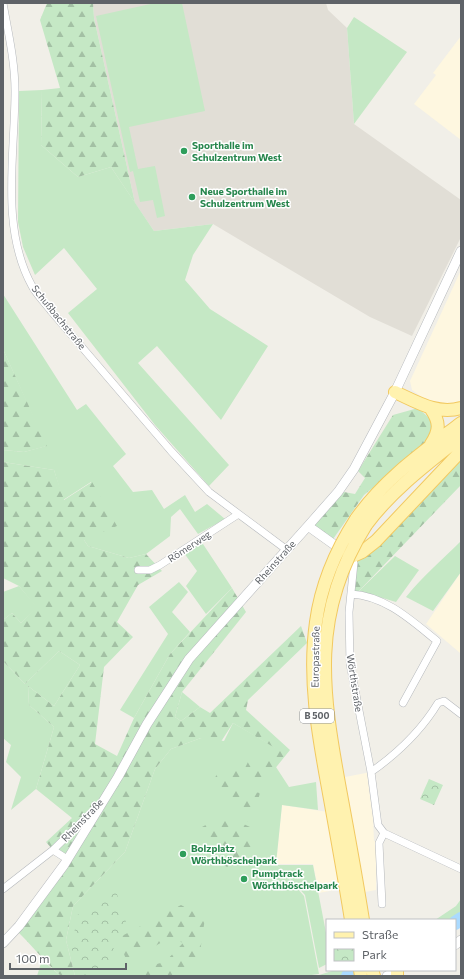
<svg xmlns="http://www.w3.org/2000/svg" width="464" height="979" font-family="Commissioner,sans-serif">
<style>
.commercial{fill:#fef7e0}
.education{fill:#e1ded6}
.green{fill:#c5e8c5}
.forest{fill:url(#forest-firs)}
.park{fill:url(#park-crowns)}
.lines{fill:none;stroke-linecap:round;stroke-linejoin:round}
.river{stroke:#aadaff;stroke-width:14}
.minor-casing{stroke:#b5b8bc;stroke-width:8}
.tertiary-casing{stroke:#b5b8bc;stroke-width:10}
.primary-casing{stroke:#f2c960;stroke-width:14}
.minor{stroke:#fff;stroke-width:7}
.tertiary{stroke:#fff;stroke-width:9}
.primary{stroke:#fff2af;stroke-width:12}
.primary-bridge-casing{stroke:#f2c960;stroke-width:14;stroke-linecap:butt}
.primary-bridge{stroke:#fff2af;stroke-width:12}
.leisure-dot{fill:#2e9e5b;stroke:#fff;stroke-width:1.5}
.labels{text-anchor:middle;stroke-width:3;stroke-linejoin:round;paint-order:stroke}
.shield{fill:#fff;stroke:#8f9295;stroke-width:1}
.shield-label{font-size:9px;font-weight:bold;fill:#5f6368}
.leisure-label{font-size:10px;font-weight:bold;fill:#27864d;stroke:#fff;text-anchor:start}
.street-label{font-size:10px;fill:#5f6368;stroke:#fff}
</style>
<defs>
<pattern id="forest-firs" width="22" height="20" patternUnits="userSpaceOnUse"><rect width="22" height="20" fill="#c5e8c5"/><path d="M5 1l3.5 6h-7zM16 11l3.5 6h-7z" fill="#a3c0a4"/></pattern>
<pattern id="park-crowns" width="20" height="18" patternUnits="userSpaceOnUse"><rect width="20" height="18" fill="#c5e8c5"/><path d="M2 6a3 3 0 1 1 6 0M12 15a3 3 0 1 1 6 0" fill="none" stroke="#a3c0a4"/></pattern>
</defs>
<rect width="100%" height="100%" fill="#f1efe8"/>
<!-- commercial -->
<path class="commercial" d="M461 36V140L414 104 436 75 433 73Z
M461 270V403L452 406 427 401 412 390 410 381Z
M461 572V652L460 653 426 624Z
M371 772 367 774 373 819 374 841H376V890L365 892 345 777Z
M282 805 328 812 340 889 319 893 313 864H276Z"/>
<!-- education -->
<path class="education" d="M93 3H326L328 10 347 28 354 124 461 200V237L412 336 370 317 213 224 154 231 135 203 94 18Z"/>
<!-- green -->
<path class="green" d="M155 3H182L205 111 129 127 138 169 155 166 165 216 157 218 153 200 140 202 133 171 130 172 96 16Z
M354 17 407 52 354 124 347 28Z
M42 90 41 145 78 177 111 167 154 231 213 224 193 255 185 280 210 309 268 346 221 420 157 346 138 363 229 465 209 486 155 425 68 313 97 289 64 248 35 275 23 247 18 222 19 91Z
M3 294 77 410 86 404 126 454 113 466 133 492 152 490 164 509 185 495 195 512 207 504 225 519 198 534 180 509 171 517 170 536 146 554 129 558 88 546 84 540 91 482 63 500 54 470 3 462V450L24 452 46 446 3 349Z
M201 541 232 588 206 614 186 586 197 571 184 553Z
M461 541V572L433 611 406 597C423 576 442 560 461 541Z
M395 556 419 570 396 602 359 591Z
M179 582 188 592 172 612 190 632 170 654 134 718 120 710 168 634 149 607Z
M19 586 37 607 21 623 12 613 3 620V592Z
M59 651 80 665 54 706 28 686 29 705 54 727 36 789 11 810 21 777 6 762 11 745 3 738V661L25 684Z
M182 692 200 707 181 721 175 717Z
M233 723 276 748V767L289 787 316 782 318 810 282 805 276 864 304 896 319 974 304 976H75L66 940 73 906 125 852 155 769 171 749 201 738 224 741Z
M277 865H313L327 938V964L319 968 305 895Z
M461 899V912C453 921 447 920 435 920L456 906Z
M42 960 61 976H37Z
M335 970H350L343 976H316Z"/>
<!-- forest -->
<path class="forest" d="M47 3H93L94 18 135 203 111 167 78 177 41 145 42 90 60 88 40 20Z
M3 349 47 446 24 452 3 450Z
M418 408 436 424 430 442 364 495 331 542 309 526 344 492 355 494 365 478 358 471 393 415Z
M461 451V485L356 594 353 593 355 562Z
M3 462 54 470 64 500 92 482 117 526 84 540 88 546 129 558 146 554 162 571 138 585 117 622 133 637 104 667 95 744 117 756 134 718 170 654 232 588 246 612 182 692 175 717 181 721 200 707 210 713 301 626 307 643 248 700 246 710 290 750 261 786 242 773 236 789 260 793 251 823 245 820 244 809 230 808 229 797 209 788 220 769 244 770 248 762 268 760 275 748 233 723 215 751 201 738 171 749 155 769 125 852 73 906 66 940 75 976H61C44 962 32 945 17 931L67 859 53 850 46 842 72 818 36 789 54 727 29 705 28 686 54 706 80 665 59 651 25 684 3 661V620L12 613 21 623 36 607 19 586 3 578Z
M224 815 250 827 254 848 227 867 219 862 220 844 205 840 202 827Z
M181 905 205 918 199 959 178 976H141L140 968 165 962 183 943 171 937 127 962 118 938Z"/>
<!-- park -->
<path class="park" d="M429 779 443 785 434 805 420 799Z
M114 885 128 928 118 938 102 976H84L71 948 78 914 98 900Z"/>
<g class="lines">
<!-- river -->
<path class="river" d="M455 923 461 919
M348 976 357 970"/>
<!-- minor casing -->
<g class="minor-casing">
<path id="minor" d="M3 3C8 32 15 61 15 91 15 154 0 228 32 286 37 295 45 303 51 311L171 451 209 492 287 550
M351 557 354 563 349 612 350 664 371 772 378 825 384 833 461 869
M138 570H150L160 565 237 515
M351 594C386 596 412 621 437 641L403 703
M371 772C398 753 421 731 438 703L444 701 461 714
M53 850 67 859
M3 889 53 850 96 808
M382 904 379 843 384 833"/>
</g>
<!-- tertiary casing -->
<g class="tertiary-casing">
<path id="tertiary" d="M308 526 343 551
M3 943 19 926 64 865 118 777 147 724 189 659 308 526 338 492 354 469 395 392 461 251
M455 945 461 940
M387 976 398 970"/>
</g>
<!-- primary casing -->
<g class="primary-casing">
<path id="primary" d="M395 392C417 402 437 415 461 408
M431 444C440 430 440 422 431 409
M356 519C384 479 423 452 461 423
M366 525C392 490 427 464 461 437
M351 557 362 552 376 541 461 451
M360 970 361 976
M372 970 374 976
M397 971V976"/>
</g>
<!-- minor -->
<use href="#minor" class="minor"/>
<!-- tertiary -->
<use href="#tertiary" class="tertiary"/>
<!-- primary -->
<use href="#primary" class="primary"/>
<!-- primary-bridge casing -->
<g class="primary-bridge-casing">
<path id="primary-bridge" d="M351 920C344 876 336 832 328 788 318 734 308 678 316 622 321 585 336 550 356 519
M363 920C356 876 348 832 340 789 322 691 310 614 366 525"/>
</g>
<!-- primary-bridge -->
<use href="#primary-bridge" class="primary-bridge"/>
</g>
<!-- markers -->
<g class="leisure-dot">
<circle cx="184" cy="151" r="4"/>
<circle cx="192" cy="197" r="4"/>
<circle cx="183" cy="854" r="4"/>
<circle cx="244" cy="879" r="4"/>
</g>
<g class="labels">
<!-- shield labels -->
<rect class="shield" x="300" y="709" width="34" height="14" rx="3"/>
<g class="shield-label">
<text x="317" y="719">B 500</text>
</g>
<!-- leisure labels -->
<g class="leisure-label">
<text x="192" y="149">Sporthalle im<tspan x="192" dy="12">Schulzentrum West</tspan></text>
<text x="200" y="195">Neue Sporthalle im<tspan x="200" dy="12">Schulzentrum West</tspan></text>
<text x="191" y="852">Bolzplatz<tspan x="191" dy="12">Wörthböschelpark</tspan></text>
<text x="252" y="877">Pumptrack<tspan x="252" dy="12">Wörthböschelpark</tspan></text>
</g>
<!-- street labels -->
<g class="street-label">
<text transform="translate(59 317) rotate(51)" y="4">Schußbachstraße</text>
<text transform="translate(189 546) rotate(-33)" y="4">Römerweg</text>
<text transform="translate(275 562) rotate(-48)" y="4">Rheinstraße</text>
<text transform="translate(315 657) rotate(-89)" y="4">Europastraße</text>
<text transform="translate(355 683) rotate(81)" y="4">Wörthstraße</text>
<text transform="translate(82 820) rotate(-46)" y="4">Rheinstraße</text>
</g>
</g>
<!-- border -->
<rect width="464" height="979" fill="none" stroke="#5f6368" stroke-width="8"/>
<!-- legend -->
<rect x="326" y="919" width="130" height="52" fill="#ffffff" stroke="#bfc1c3"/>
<rect x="334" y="932" width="20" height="6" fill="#fff2af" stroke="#bfc1c3"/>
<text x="362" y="939" font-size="12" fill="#5f6368">Straße</text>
<rect x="334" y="949" width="20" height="12" fill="url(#park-crowns)" stroke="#bfc1c3"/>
<text x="362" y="959" font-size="12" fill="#5f6368">Park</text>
<!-- scale -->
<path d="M10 963v6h116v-6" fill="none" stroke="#5f6368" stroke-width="2"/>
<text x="16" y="963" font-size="12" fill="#5f6368" stroke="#ffffff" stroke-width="3" paint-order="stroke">100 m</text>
</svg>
